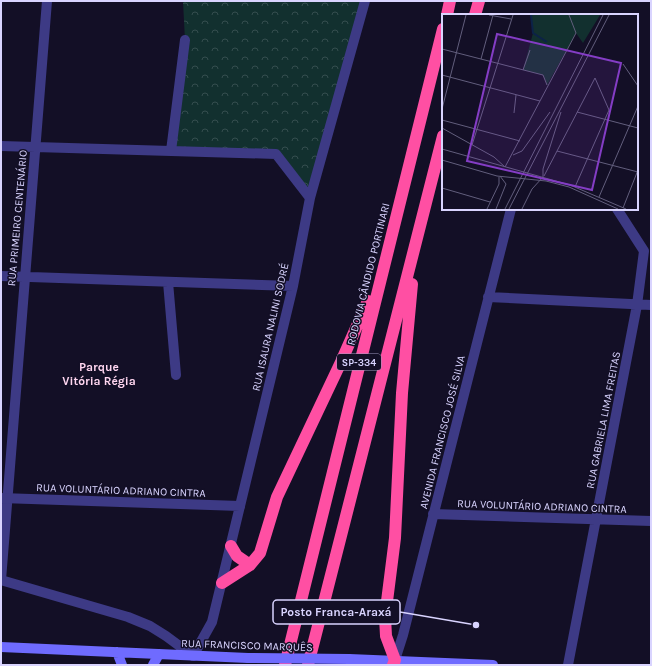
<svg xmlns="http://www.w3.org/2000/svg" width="652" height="666" font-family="Karla,sans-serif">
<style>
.forest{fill:url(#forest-crowns)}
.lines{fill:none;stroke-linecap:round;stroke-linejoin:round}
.minor{stroke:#3d3a85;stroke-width:10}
.tertiary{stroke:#3d3a85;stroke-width:10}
.secondary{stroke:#6f6bff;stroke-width:10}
.motorway{stroke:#ff4fa3;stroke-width:12}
.secondary-bridge{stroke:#6f6bff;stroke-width:10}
.labels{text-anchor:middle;stroke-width:3;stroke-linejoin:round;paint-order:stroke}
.shield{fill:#130f26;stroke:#9e99be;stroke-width:1}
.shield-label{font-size:10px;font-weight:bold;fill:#d9d4ff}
.street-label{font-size:11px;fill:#d9d4ff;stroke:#130f26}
.neighbourhood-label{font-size:12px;font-weight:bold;fill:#ffd6f0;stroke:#130f26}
.inset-river{fill:none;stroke:#0c2248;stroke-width:2}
.inset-road{fill:none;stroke:#625e7d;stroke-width:1}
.view{fill:#843dc5;fill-opacity:0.15;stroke:#843dc5;stroke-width:2}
.inset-edge{fill:none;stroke:#d9d4ff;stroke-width:2}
.leader{fill:none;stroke:#d9d4ff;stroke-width:1.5}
.callout-dot{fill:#d9d4ff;stroke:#130f26;stroke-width:1.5}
.callout{fill:#130f26;stroke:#d9d4ff;stroke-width:1.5}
.callout-label{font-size:12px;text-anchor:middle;font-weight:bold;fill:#d9d4ff}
</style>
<defs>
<pattern id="forest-crowns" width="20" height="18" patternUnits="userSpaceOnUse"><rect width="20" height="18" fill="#12302f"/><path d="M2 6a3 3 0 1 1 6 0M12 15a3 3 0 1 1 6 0" fill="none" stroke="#344d4e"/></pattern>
</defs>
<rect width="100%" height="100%" fill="#130f26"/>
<!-- forest -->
<path class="forest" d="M183 1H365L310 198 276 154 171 151 185 40Z"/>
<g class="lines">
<!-- minor -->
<path class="minor" d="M1 146 276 154 310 198
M171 151 185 40
M1 276 293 286
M168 282 176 375
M488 297 651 305
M240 506 293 286 310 198 365 1
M433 514 651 521
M1 580 47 1
M1 580 128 617 150 626 166 636 193 656
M395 660 403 635 511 209
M568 665 637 305 644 251 617 209"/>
<!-- tertiary -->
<path class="tertiary" d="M1 498 240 506 212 622 193 656"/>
<!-- secondary -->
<path class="secondary" d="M1 647 248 658
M117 652 122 665
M349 659 493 665
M153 665 159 654"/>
<!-- motorway -->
<path class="motorway" d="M447 15 450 1
M475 15 479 1
M231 546 237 556 250 565
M222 583 250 565 260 553 277 497 341 362 368 301
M285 665 443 29
M308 665 443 136
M393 665 395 660 386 636 385 617 395 538 402 393 412 284"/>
<!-- secondary-bridge -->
<path class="secondary-bridge" d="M248 658 349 659"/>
</g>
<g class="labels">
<!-- shield labels -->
<rect class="shield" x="337" y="354" width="44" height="16" rx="3"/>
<g class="shield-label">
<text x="359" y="366">SP-334</text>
</g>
<!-- street labels -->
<g class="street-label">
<text transform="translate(17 218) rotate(-85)" y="4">RUA PRIMEIRO CENTENÁRIO</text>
<text transform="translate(368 274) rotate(-76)" y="4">RODOVIA CÂNDIDO PORTINARI</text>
<text transform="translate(270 327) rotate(-77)" y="4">RUA ISAURA NALINI SODRÉ</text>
<text transform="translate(603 420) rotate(-79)" y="4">RUA GABRIELA LIMA FREITAS</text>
<text transform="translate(442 432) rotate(-76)" y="4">AVENIDA FRANCISCO JOSÉ SILVA</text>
<text transform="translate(121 490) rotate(2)" y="4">RUA VOLUNTÁRIO ADRIANO CINTRA</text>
<text transform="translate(542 506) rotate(2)" y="4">RUA VOLUNTÁRIO ADRIANO CINTRA</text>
<text transform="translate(247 645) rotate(2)" y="4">RUA FRANCISCO MARQUÊS</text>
</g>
<!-- neighbourhood labels -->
<g class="neighbourhood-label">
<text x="99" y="371">Parque<tspan x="99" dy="14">Vitória Régia</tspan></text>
</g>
</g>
<!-- overview -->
<g transform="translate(442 14)">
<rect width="196" height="196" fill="#130f26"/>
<path d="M89 1H158L141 29 134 19 105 71 101 61 81 56 91 19Z" fill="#12302f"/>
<path class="inset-river" d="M89 1 91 19 105 28"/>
<path class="inset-road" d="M47 1 69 5M0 35 101 61 105 71M39 45 51 1M181 50 196 72M81 56 88 36M0 61 98 87M0 95 24 1M135 98 196 114M72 99 74 81M0 106 78 127M0 114 52 143 63 153 134 19 127 1M30 131 71 1M0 135 128 171 184 195M115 137 196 158M71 141 80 137 108 98M0 146 55 162 104 167 127 173 176 195M102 162 153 64 167 96 133 173M0 174 48 188M157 183 196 92M181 194 196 156M45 195 57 170V163M54 195 64 170 58 162M63 195 161 1M67 195 167 1M80 195 90 175 101 163V155L119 98"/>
<path class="view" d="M55 20 179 49 150 176 25 147Z"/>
<rect width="196" height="196" class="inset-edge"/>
</g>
<!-- callouts -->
<path class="leader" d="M476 625L400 612"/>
<circle class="callout-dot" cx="476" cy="625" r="4"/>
<rect class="callout" x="273" y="600" width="127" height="24" rx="4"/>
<g class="callout-label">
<text x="336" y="616">Posto Franca-Araxá</text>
</g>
<!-- border -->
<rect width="652" height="666" fill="none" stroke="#d9d4ff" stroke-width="4"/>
</svg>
